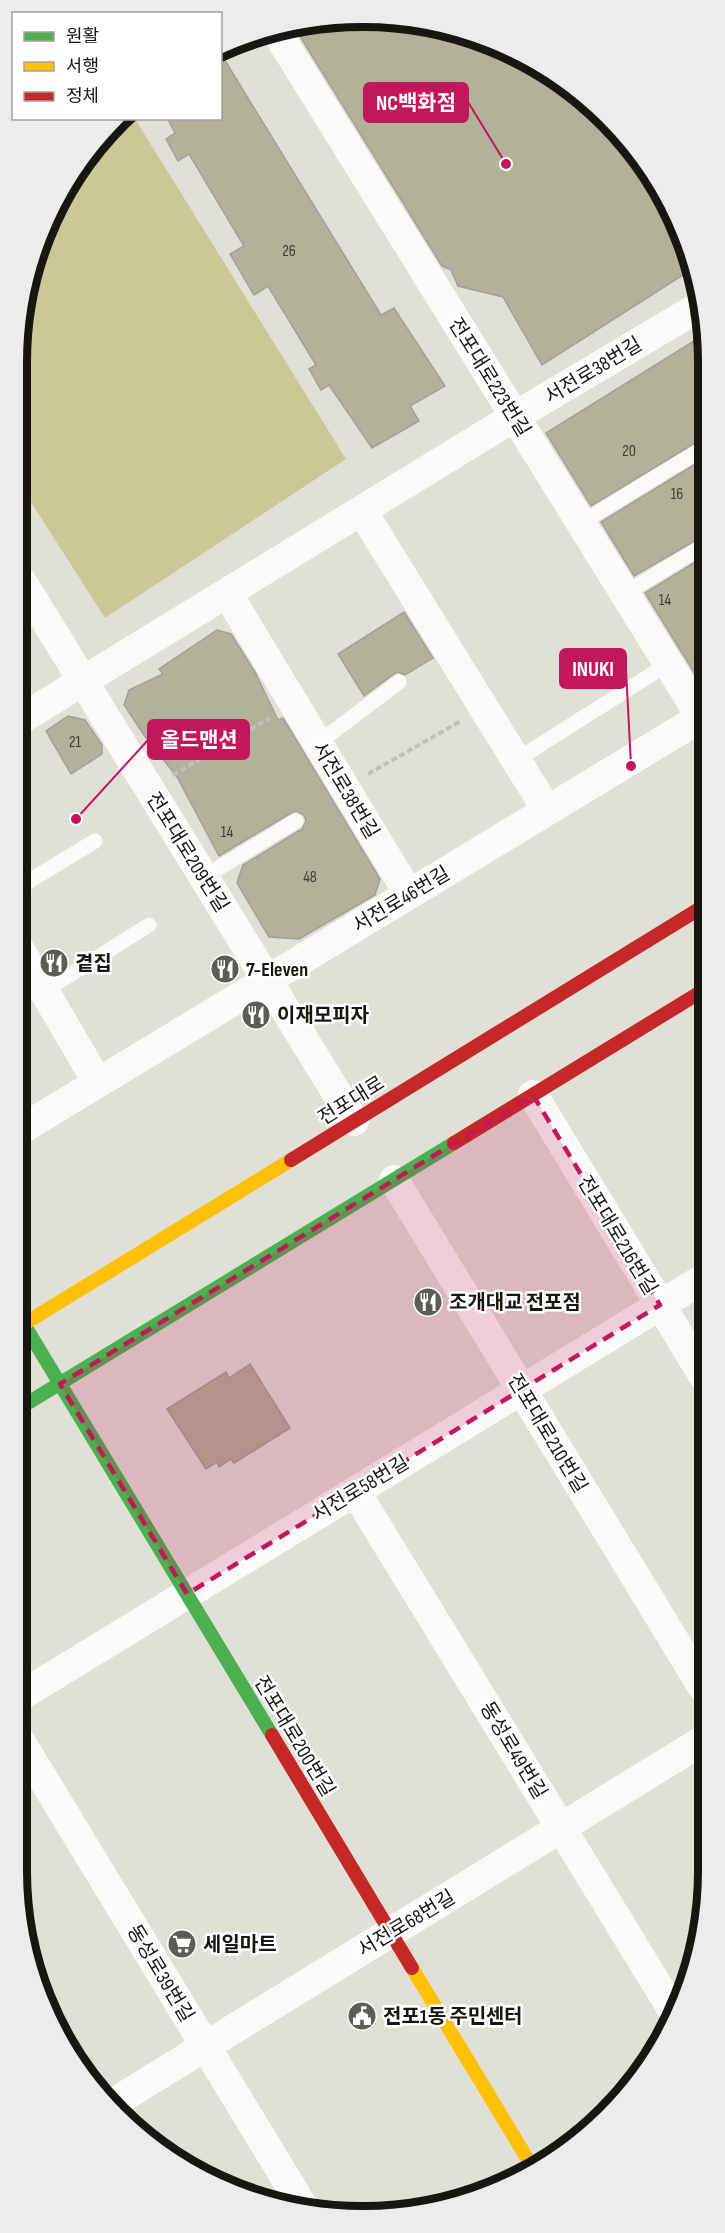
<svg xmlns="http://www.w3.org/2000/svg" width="725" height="2233" font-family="'Sofia Sans Condensed','Noto Sans KR',sans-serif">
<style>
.green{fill:#cbc897}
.building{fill:#b2b199;stroke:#a1a19a;stroke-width:1.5}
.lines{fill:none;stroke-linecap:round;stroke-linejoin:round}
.path{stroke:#c0c0be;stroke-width:4;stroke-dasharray:6 3;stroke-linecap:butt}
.lane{stroke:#fafaf9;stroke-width:15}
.street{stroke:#fafaf9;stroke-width:30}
.fast{stroke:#4caf50;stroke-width:14}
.slow{stroke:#ffc107;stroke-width:14}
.jam{stroke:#c62828;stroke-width:14}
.marked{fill:#c2185b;fill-opacity:0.2;stroke:#c2185b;stroke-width:4.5;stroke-dasharray:12 8;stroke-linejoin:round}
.labels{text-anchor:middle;stroke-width:5;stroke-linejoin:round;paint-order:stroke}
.number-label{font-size:16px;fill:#3e3d33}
.street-label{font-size:20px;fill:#171611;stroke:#fff}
.poi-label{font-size:20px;font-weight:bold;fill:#171611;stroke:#fff;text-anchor:start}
.rim{fill:none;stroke:#171611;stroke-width:8}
.leader{fill:none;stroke:#c2185b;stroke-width:2}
.callout-dot{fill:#c2185b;stroke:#fff;stroke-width:2}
.callout{fill:#c2185b;stroke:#c2185b;stroke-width:2}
.callout-label{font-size:21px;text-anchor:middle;font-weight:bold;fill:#fff}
</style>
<rect width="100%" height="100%" fill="#e0e0d7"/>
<!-- green -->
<path class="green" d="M127 118 135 119 346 459 105 618 22 488 23 295 75 170Z"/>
<!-- building -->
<path class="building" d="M299 23H430L535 63 607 118 673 209 691 270 542 365 503 297 458 286 451 270 442 266 301 38Z
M221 54 381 315 394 308 445 386 410 406 419 421 372 448 329 385 321 390 309 369 316 365 268 286 254 295 230 254 244 246 189 154 178 161 166 139 175 133 167 118H220Z
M705 334V437L591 506 546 433Z
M705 458V535L634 576 601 522Z
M705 556V597L697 602 705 615V690L645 593Z
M404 612 433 658 405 675 398 672 394 674 364 696 338 654Z
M217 630 231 634 255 672 278 720 283 718 380 879 375 895 299 939 269 937 237 883 243 865 302 829 306 821 304 815 296 811 291 813 219 856 177 777 144 735 124 705 129 690 163 674 159 669Z
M68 716 85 720 102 745V754L71 774 46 731Z
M250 1364 290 1428 234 1463 231 1459 219 1467 217 1462 206 1469 167 1409 226 1372 229 1378Z"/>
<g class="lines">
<!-- path -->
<path class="path" d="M368 774 461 721
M173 775 270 718"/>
<!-- lane -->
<path class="lane" d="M581 523 705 447
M624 594 705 545
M318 743 399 682
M516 760 668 664
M204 877 296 821
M21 886 95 841
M44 991 149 925"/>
<!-- street -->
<path class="street" d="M276 31 705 723
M362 511 547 810
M22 582 354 1121
M227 593 409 894
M21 719 514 417 702 305
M20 950 98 1083
M533 1095 703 1375
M20 1130 705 715
M394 1180 702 1686
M355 1491 672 2009
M17 1698 703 1279
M17 1736 305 2210
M110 2105 702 1741"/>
<!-- fast -->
<path class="fast" d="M19 1316 272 1735
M18 1409 454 1143"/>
<!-- slow -->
<path class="slow" d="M19 1327 291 1160
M412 1968 533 2168"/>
<!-- jam -->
<path class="jam" d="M454 1143 704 990
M291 1160 704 906
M272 1735 412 1968"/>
</g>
<!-- marked area -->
<path class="marked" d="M533 1095 660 1305 187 1594 60 1384Z"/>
<!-- icons -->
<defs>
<g id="restaurant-disc" transform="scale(1.5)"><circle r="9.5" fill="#5d5d56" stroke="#fff"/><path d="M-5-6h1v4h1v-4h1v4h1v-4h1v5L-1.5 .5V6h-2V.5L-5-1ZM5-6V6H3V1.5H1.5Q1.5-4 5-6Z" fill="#fff"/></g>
<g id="supermarket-disc" transform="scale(1.5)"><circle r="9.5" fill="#5d5d56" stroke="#fff"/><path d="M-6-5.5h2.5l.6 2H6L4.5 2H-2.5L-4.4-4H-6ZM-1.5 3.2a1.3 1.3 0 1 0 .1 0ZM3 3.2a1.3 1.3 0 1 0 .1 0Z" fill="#fff"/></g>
<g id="civic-disc" transform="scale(1.5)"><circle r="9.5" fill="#5d5d56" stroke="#fff"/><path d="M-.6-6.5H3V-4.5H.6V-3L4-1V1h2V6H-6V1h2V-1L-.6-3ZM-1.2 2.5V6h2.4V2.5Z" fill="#fff"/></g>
</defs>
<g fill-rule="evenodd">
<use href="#restaurant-disc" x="54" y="963"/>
<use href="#restaurant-disc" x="225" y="969"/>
<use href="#restaurant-disc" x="256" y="1015"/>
<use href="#restaurant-disc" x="428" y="1302"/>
<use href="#supermarket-disc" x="182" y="1944"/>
<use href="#civic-disc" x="362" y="2016"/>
</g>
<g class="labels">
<!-- number labels -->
<g class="number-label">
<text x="289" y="256">26</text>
<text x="629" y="456">20</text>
<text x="677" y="499">16</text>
<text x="665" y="605">14</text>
<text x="75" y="747">21</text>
<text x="227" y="837">14</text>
<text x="310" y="882">48</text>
</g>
<!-- street labels -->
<g class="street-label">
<text transform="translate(593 370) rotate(-31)" y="7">서전로38번길</text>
<text transform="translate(490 377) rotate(58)" y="7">전포대로223번길</text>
<text transform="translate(346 790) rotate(59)" y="7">서전로38번길</text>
<text transform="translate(188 852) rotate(58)" y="7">전포대로209번길</text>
<text transform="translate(401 899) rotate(-31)" y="7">서전로46번길</text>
<text transform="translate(351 1100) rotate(-32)" y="7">전포대로</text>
<text transform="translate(618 1235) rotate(59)" y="7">전포대로216번길</text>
<text transform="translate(548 1433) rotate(59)" y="7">전포대로210번길</text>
<text transform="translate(360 1488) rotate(-31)" y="7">서전로58번길</text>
<text transform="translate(295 1736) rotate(59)" y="7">전포대로200번길</text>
<text transform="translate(514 1750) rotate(59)" y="7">동성로49번길</text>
<text transform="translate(406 1923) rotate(-31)" y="7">서전로68번길</text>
<text transform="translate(161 1973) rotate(59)" y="7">동성로39번길</text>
</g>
<!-- poi labels -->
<g class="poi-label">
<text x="75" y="970">곁집</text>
<text x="246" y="976">7-Eleven</text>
<text x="277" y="1022">이재모피자</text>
<text x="449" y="1309">조개대교 전포점</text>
<text x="203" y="1951">세일마트</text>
<text x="383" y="2023">전포1동 주민센터</text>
</g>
</g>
<!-- crop -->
<path d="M0 0H725V2233H0ZM362 27H363A335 335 0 0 1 698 362V1871A335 335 0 0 1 363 2206H362A335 335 0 0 1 27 1871V362A335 335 0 0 1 362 27Z" fill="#ececec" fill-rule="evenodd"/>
<path class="rim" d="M362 27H363A335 335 0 0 1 698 362V1871A335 335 0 0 1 363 2206H362A335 335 0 0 1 27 1871V362A335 335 0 0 1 362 27Z"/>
<!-- callouts -->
<path class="leader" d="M506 164L468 102M631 766L626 669M76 819L148 740"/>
<g class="callout-dot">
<circle cx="506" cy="164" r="6"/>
<circle cx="631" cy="766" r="6"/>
<circle cx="76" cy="819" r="6"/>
</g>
<g class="callout">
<rect x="364" y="83" width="104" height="39" rx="6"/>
<rect x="560" y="649" width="66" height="39" rx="6"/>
<rect x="148" y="720" width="101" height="39" rx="6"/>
</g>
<g class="callout-label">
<text x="416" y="110">NC백화점</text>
<text x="593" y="676">INUKI</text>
<text x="199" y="747">올드맨션</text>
</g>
<!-- legend -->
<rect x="12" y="12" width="210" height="108" fill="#ffffff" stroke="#a2a2a0" stroke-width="1.5"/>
<rect x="24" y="32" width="30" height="9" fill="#4caf50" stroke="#a2a2a0" stroke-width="1.5"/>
<text x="66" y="42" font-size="18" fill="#171611">원활</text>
<rect x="24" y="62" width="30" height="9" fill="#ffc107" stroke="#a2a2a0" stroke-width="1.5"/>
<text x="66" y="72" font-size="18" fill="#171611">서행</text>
<rect x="24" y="92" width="30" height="9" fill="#c62828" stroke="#a2a2a0" stroke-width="1.5"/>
<text x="66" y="102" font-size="18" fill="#171611">정체</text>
</svg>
